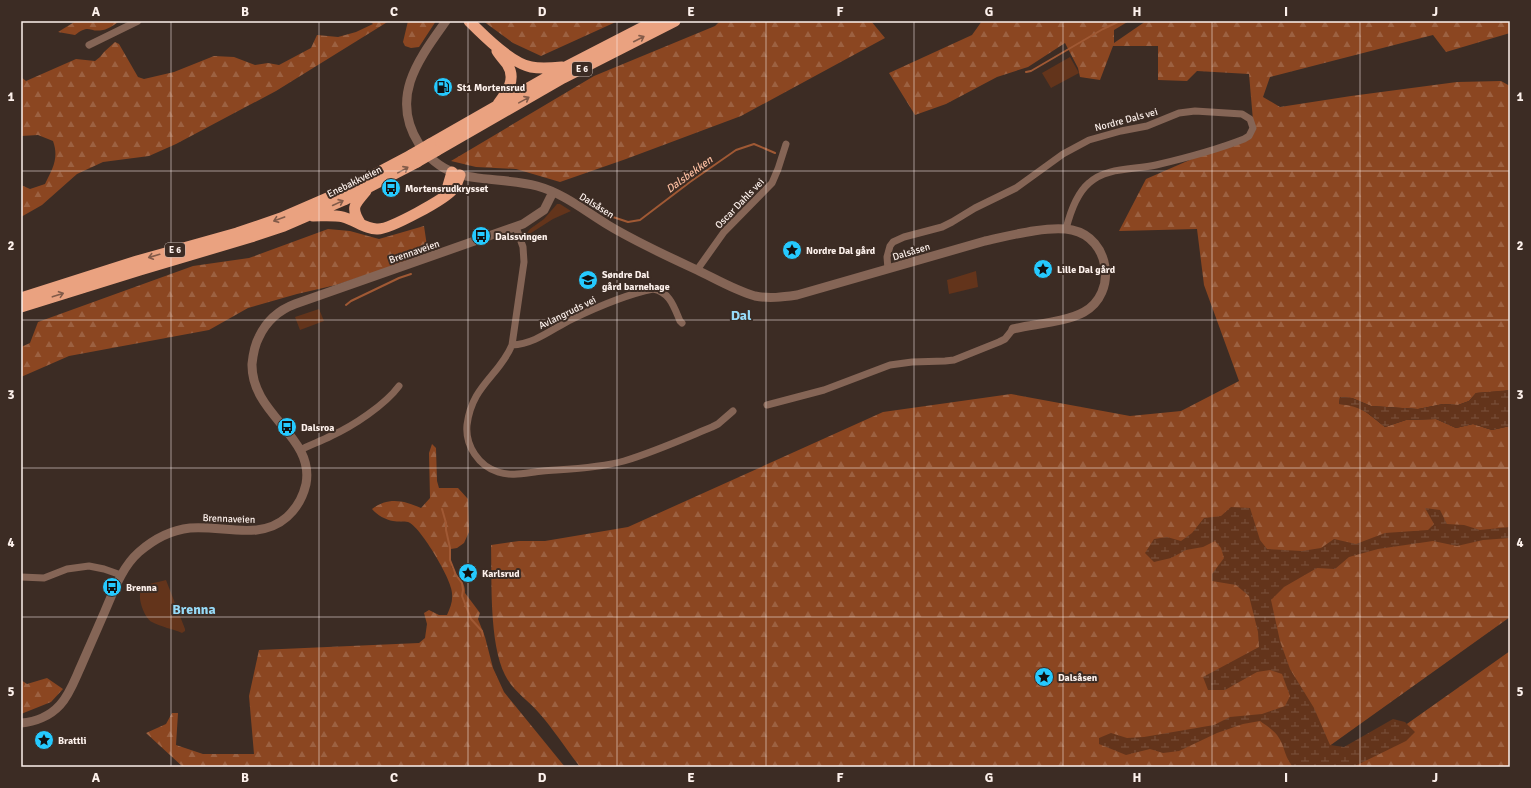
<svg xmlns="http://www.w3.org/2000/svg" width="1531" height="788" font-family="Signika,sans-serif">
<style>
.green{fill:#63341b}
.forest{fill:url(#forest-firs)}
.wetland{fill:url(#wetland-marsh)}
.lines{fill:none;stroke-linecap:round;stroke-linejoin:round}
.stream{stroke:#a05934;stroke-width:2}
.minor{stroke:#856556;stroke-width:7}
.tertiary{stroke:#856556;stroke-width:9}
.trunk{stroke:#eaa280;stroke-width:11}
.trunk-bridge{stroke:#eaa280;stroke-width:11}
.oneway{stroke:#825b49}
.grid{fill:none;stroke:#fdf1ec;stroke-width:1;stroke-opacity:0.55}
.labels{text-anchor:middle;stroke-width:4;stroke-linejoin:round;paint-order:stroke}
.shield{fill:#3c2c24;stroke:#c3b6b0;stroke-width:1}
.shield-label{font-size:9px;font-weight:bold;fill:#fdf1ec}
.poi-label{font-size:10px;font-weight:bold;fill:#fdf1ec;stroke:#3c2c24;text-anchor:start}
.street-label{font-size:10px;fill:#fdf1ec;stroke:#3c2c24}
.water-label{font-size:11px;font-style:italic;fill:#fbbda0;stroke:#3c2c24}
.district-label{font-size:14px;font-weight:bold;fill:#96daf8;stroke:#3c2c24}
.neatline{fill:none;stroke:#fdf1ec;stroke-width:1.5}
.grid-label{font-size:13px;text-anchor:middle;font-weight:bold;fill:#fdf1ec}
</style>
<defs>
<pattern id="forest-firs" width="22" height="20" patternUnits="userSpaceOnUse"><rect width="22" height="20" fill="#8b4621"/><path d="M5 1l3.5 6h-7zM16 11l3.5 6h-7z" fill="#9c6141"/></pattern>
<pattern id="wetland-marsh" width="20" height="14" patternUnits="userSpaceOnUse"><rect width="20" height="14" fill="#63341b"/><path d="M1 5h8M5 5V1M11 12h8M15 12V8" fill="none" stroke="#7a523c"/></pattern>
</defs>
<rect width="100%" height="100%" fill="#3c2c24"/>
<!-- green -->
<path class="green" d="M1070 57 1079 73 1051 88 1042 73Z
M557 204H560L571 211 553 219 531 233H527L530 229 544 219Z
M976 271 978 287 949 294 947 280Z
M319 309 324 321 300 330 295 317Z
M166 580 185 629V631L182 633C173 629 161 627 152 622 144 618 136 595 142 589 147 583 159 582 166 580Z"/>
<!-- forest -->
<path class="forest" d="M76 21H120C115 24 109 29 103 30 89 33 90 23 75 35L58 32Z
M370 21H389L276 91 176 144 149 156 103 162 77 174 42 205 21 217V185L30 189 45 184C53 168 59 158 53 141L38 135 21 136V77L26 81 76 59 95 61 100 57 104 52 115 42 119 44 138 77 144 79 174 72 214 56 234 57 255 65 268 63 279 65 311 48 317 35 338 37 356 32 373 24Z
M408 21H436L419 47 411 48 405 46 403 42Z
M483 21H618L541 56 513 43Z
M720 21H871L885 38 741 116 626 159 560 182 516 169 476 167 451 161 594 76 715 26Z
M982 21H1129L1114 30V43L1146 21H1510V33L1446 52 1433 35 1270 77 1263 97 1280 107 1351 96 1457 82 1501 81 1510 86V390L1504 391 1476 393 1469 401 1458 405 1443 404 1418 409 1371 406 1352 398 1340 397 1339 404 1353 405 1366 412 1385 427 1406 420 1436 419 1456 428 1473 424 1492 430 1510 426V617L1300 767H580C566 749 554 730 539 713 528 700 513 691 505 675 489 642 492 582 491 545L519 541H545L628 527 883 412 1011 394 1130 416 1181 411 1239 381 1204 285 1197 229 1119 231 1146 179 1254 132 1249 74 1197 71 1187 81 1158 80V46H1113L1100 80 1080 77 1078 68 1065 43 1028 67 997 77 946 104 915 115 889 73 972 35Z
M424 226 427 246 402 263 336 285 297 294 248 308 209 330 69 356 21 377V347L30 343 38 322 193 266 249 258 328 229 350 231 379 239Z
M432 444 436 448 437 481 439 488H458L468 499 469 532 464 543 457 548 451 549C451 555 450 564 452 568 457 578 466 582 465 593L480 613 478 619 485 637 493 668 504 692 565 767H501L500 766 495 767H183L146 733 166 724 172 713H178L176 745 203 754H254L249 696 259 650 419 643 425 638 427 624 424 613 429 610 439 615H447C451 606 454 599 451 588 449 576 420 526 408 522 404 521 398 522 393 521 386 520 377 515 372 509 388 497 403 500 421 508L430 498 429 453Z
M1510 651V767H1346Z
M47 678 63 689 51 702 21 714V680L27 684Z"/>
<!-- wetland -->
<path class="wetland" d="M1510 390V426L1492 430 1473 424 1456 428 1436 419 1406 420 1385 427C1368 413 1361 406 1339 404L1340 397 1352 398 1371 406 1418 409 1443 404 1458 405 1469 401 1476 393Z
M1231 507 1250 508 1260 540 1267 549 1302 551 1321 548 1334 539 1356 544 1385 533 1428 530 1434 524 1425 508 1440 510 1447 524 1464 525 1480 530 1510 527V538L1483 540 1457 546 1433 541 1378 549 1349 557 1335 569 1317 568 1284 587 1271 600 1280 641 1290 669 1314 708 1330 745 1344 747 1393 719 1405 722 1415 732 1406 741 1353 767H1293C1284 756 1285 747 1279 738 1275 731 1267 726 1260 721L1243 724 1217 733 1179 751 1163 753 1150 749 1126 755 1099 744V738L1111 733 1127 738 1144 737 1214 725 1230 717 1262 714 1285 706 1290 696 1282 674 1270 670 1257 672 1225 690H1208L1203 677 1259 647 1258 632 1249 596 1236 585 1212 581V574L1224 558 1221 548 1215 541 1203 547 1186 550 1171 558 1154 562 1145 553 1154 539 1167 537 1181 541 1192 533 1204 518 1221 516Z"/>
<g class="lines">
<!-- stream -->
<path class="stream" d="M1026 72 1031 71 1103 29 1120 21
M613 217 628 222 640 220 690 182 736 150 754 144 775 153
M346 305 351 301 399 278 411 274
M442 509 446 523V530L450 548V560L456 575 462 583 463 590 462 596 471 619 482 631 483 636"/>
<!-- minor -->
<path class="minor" d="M89 45 138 21
M516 227 523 247 524 262 512 345C499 376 472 385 467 425 465 446 479 466 498 472 512 477 529 472 543 471 569 469 599 468 624 461 654 452 683 439 712 427L718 424 733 411
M888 269 887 257 890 246 893 242 904 237 942 227 952 222 975 208 1016 188 1063 154 1089 140 1121 131 1147 126 1179 113 1195 111 1242 114 1250 119 1253 128 1249 136 1244 139C1216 150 1186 158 1156 165 1134 170 1106 167 1089 183 1076 194 1070 213 1066 229
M697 270 724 232 772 183 778 169 786 144
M512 345C535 344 552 329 572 319 595 308 628 294 653 289 670 292 674 307 680 321L682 323
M767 405 824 390 890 365 912 362 945 361 954 360 999 342 1005 339 1013 329
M300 450C310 445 321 441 331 436 353 426 385 405 399 386
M21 577 44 578 67 569 89 566 104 569 121 575"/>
<!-- tertiary -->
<path class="tertiary" d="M446 21C419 59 389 97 419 144 449 189 492 174 537 186 563 193 585 211 608 225 636 242 667 256 697 270 716 279 734 290 755 296 769 299 783 297 797 295L985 241C1008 236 1049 225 1072 230 1110 238 1118 293 1084 312 1066 322 1034 324 1013 329
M21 723C35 722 50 716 60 705 70 694 75 679 81 666 89 648 97 629 105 611 114 590 122 567 139 552 154 539 171 530 190 528 223 525 260 541 287 517 297 508 303 497 306 484 315 436 251 415 252 364 253 355 254 346 259 337 266 322 279 310 295 304L523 224 544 210 553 192"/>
<!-- trunk -->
<path class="trunk" d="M469 21C484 36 511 63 531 67 541 69 552 68 562 67
M497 51C500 56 504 60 507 64 517 79 507 92 498 104
M430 144 558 71 655 21
M436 151 563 78 675 21
M445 196 452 172
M313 216C323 216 334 215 343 217 355 220 367 230 378 229 390 229 446 199 453 189 457 186 458 180 460 175
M360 223C350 207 355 204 366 191
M21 298 137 261 237 233 281 218 341 192 411 155
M21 307 140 270 251 237 284 226 344 200 417 162"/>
<!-- trunk-bridge -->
<path class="trunk-bridge" d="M411 155 430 144
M417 162 436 151"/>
</g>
<!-- one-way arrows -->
<defs><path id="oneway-shaft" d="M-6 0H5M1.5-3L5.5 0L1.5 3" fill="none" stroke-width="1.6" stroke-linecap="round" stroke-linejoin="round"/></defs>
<g class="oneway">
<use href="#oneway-shaft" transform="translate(639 39) rotate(-27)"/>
<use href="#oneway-shaft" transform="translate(524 100) rotate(-29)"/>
<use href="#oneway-shaft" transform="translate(403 170) rotate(-29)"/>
<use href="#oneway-shaft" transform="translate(338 203) rotate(-25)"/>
<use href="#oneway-shaft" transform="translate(279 219) rotate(160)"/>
<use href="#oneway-shaft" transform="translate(154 256) rotate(164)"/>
<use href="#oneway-shaft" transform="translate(58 295) rotate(-18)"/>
</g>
<!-- grid -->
<path class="grid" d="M171 21V767M319 21V767M468 21V767M617 21V767M766 21V767M914 21V767M1063 21V767M1212 21V767M1360 21V767M21 171H1510M21 320H1510M21 468H1510M21 617H1510"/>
<!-- icons -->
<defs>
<g id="fuel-disc" transform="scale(1)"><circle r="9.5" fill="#25c9fe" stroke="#3c2c24"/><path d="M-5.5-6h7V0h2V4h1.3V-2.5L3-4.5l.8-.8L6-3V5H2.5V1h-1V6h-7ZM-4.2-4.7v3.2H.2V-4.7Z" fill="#111"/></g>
<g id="bus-disc" transform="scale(1)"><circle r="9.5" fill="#25c9fe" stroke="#3c2c24"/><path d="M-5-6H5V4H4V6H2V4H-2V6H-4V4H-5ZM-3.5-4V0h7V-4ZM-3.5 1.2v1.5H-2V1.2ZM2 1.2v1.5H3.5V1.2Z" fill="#111"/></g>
<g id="sight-disc" transform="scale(1)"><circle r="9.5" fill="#25c9fe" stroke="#3c2c24"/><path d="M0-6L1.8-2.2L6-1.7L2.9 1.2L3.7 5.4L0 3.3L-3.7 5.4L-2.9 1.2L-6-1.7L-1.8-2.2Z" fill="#111"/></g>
<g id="school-disc" transform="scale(1)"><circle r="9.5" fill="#25c9fe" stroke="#3c2c24"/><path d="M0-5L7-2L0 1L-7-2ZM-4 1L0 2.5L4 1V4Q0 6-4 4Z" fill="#111"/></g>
</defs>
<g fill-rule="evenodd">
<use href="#fuel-disc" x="443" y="87"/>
<use href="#bus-disc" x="391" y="188"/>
<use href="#bus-disc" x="481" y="236"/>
<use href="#sight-disc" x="792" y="250"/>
<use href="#sight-disc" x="1043" y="269"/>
<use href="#school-disc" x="588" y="280"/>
<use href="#bus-disc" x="287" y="427"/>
<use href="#sight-disc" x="468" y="573"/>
<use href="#bus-disc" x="112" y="587"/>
<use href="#sight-disc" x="1044" y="677"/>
<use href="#sight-disc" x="44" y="740"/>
</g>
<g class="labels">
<!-- shield labels -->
<g class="shield">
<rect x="572" y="62" width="20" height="14" rx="3"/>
<rect x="165" y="243" width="20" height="14" rx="3"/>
</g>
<g class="shield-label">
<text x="582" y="72">E 6</text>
<text x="175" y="253">E 6</text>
</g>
<!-- poi labels -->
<g class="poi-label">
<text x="457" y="91">St1 Mortensrud</text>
<text x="405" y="192">Mortensrudkrysset</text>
<text x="495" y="240">Dalssvingen</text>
<text x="806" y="254">Nordre Dal gård</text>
<text x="1057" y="273">Lille Dal gård</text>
<text x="602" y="278">Søndre Dal<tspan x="602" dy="12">gård barnehage</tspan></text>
<text x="301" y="431">Dalsroa</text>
<text x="482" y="577">Karlsrud</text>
<text x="126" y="591">Brenna</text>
<text x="1058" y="681">Dalsåsen</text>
<text x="58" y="744">Brattli</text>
</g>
<!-- street labels -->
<g class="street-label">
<text transform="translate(1126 119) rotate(-15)" y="4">Nordre Dals vei</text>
<text transform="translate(354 181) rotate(-26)" y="4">Enebakkveien</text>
<text transform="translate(739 203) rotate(-46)" y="4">Oscar Dahls vei</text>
<text transform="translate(597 205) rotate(32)" y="4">Dalsåsen</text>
<text transform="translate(414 251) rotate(-19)" y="4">Brennaveien</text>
<text transform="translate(911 251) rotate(-17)" y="4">Dalsåsen</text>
<text transform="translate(567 312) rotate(-26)" y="4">Avlangruds vei</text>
<text transform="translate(229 518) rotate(2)" y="4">Brennaveien</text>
</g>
<!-- water labels -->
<g class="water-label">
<text transform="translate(689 174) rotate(-36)" y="4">Dalsbekken</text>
</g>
<!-- district labels -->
<g class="district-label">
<text x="741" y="320">Dal</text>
<text x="194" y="614">Brenna</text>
</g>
</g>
<!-- border -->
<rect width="1531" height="788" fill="none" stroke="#3c2c24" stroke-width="44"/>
<rect x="22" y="22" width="1487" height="744" class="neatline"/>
<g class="grid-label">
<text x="96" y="16">A</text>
<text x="245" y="16">B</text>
<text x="394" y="16">C</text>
<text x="542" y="16">D</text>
<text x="691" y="16">E</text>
<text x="840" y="16">F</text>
<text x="989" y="16">G</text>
<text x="1137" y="16">H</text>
<text x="1286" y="16">I</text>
<text x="1435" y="16">J</text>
<text x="11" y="101">1</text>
<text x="1520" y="101">1</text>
<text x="11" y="250">2</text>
<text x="1520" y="250">2</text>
<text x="11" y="399">3</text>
<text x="1520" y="399">3</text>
<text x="11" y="547">4</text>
<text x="1520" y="547">4</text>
<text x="11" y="696">5</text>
<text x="1520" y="696">5</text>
<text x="96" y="782">A</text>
<text x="245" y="782">B</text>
<text x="394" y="782">C</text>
<text x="542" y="782">D</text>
<text x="691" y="782">E</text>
<text x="840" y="782">F</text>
<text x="989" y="782">G</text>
<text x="1137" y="782">H</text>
<text x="1286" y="782">I</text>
<text x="1435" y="782">J</text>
</g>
</svg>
